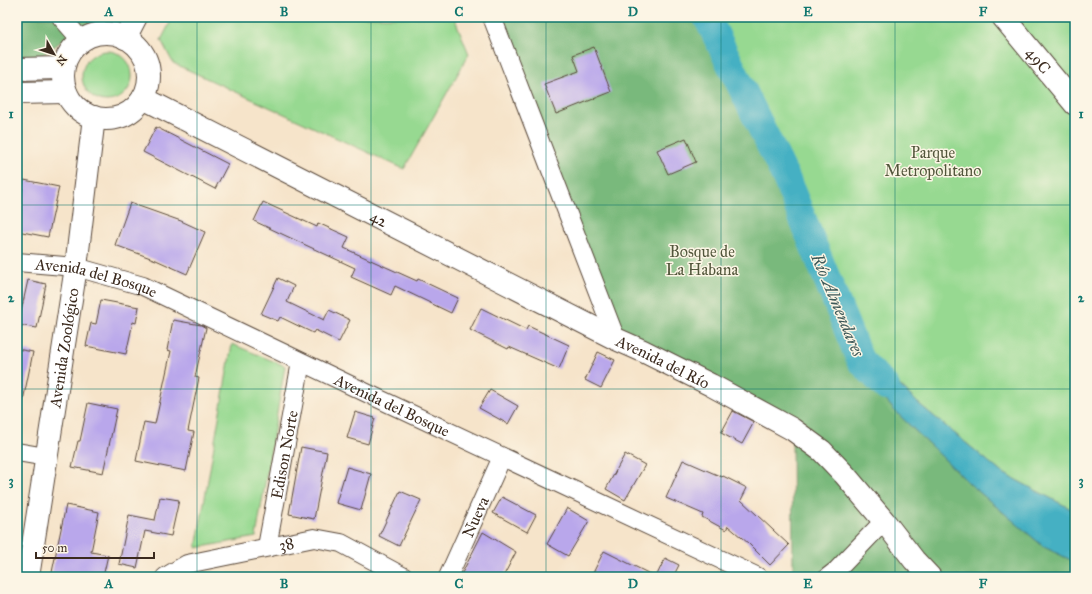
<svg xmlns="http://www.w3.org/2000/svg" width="1092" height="594" font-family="'IM FELL Great Primer',serif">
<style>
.green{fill:#97d991;stroke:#698258}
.forest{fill:#79b97b;stroke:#5a724c}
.water{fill:#45b0c3;stroke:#406d70}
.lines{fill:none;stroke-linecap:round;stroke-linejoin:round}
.river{stroke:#45b0c3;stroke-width:28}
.building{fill:#b9a7eb}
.minor-casing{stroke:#574638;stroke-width:20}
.tertiary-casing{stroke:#574638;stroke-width:24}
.minor{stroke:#fff;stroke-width:18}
.tertiary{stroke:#fff;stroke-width:22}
.grid{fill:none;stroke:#0f766e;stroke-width:1;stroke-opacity:0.55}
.labels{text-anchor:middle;stroke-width:3;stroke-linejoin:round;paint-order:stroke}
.street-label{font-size:16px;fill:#3b2a1e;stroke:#fcf5e5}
.park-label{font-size:16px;fill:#52563b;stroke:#fcf5e5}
.water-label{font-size:17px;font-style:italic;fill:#3e5958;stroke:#fcf5e5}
.neatline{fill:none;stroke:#0f766e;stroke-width:1.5}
.grid-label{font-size:13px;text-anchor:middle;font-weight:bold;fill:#0f766e}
</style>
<rect width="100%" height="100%" fill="#fcf5e5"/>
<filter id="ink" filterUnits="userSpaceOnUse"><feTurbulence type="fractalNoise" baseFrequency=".025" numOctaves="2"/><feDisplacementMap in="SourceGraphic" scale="8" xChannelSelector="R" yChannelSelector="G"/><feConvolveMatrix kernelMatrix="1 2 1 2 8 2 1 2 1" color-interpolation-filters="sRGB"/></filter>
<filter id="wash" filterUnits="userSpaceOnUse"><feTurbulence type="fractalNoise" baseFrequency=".012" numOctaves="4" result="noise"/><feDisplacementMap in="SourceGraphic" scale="16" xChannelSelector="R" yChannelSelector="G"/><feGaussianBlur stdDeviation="0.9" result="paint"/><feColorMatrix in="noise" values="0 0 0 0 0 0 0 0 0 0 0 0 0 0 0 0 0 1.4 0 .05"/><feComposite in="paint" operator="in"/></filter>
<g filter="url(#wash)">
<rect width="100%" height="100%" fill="#f6e4ca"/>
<!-- green -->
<path class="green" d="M173 17H454L469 54 404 169 173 63 161 40Z
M707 17H1075V511L1001 472 918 403 896 382 860 360 786 178Z
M82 76a25 25 0 1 1 50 0a25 25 0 1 1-50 0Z
M232 344 285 366 256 537 196 548Z"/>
<!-- forest -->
<path class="forest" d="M17 17H125L122 23 75 31 31 64 17 65Z
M493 17H707L786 178 860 360 883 397 895 411 971 485 1044 547 1075 562V577H793L792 436 616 339Z"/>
<!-- water -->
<path class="water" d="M860 360 896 382 918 403 1001 472 1075 511V562L1044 547 971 485 895 411 883 397Z"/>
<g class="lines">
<!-- river -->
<path class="river" d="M707 17 786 178 860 360 886 387"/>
</g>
<g id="blocks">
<!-- building -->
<path class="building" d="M594 47 611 92 556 114 544 84 579 71 573 55Z
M156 127 228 164 215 189 143 152Z
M686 138 696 162 668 174 657 150Z
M24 180 59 187 48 237 17 231V214Z
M263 202 317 227 318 223 349 237 344 248 417 281 418 279 458 298 451 313 395 286 391 295 351 277 355 268 254 221Z
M130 203 181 221 205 232 187 274 156 260 115 245Z
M278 278 294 286 287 302 324 320 329 310 350 320 339 342 315 330 313 333 280 317 278 321 261 314Z
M28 280 46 284 37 328 18 325Z
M101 300 139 307 136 323 133 322 126 354 86 346 91 323 96 324Z
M481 308 526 330 528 326 569 345 559 369 509 347 508 349 470 330Z
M173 320 201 325 206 328 195 377 199 378 188 431 194 432 186 471 136 461 144 422 155 424 171 351 167 350Z
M17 349 33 352 23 401 17 400Z
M598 352 615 360 601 388 585 380Z
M490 390 518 406 508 424 479 408Z
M88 403 117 409 103 473 72 467 78 441H80Z
M733 411 754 422 742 444 721 433Z
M355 412 375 418 368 444 347 438Z
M301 447 327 452 314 519 289 514Z
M625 454 645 465 625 500 606 489Z
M683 460 722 477 723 476 747 488 741 500 789 545 770 565 748 543 728 526 726 530 702 517 703 514 666 498Z
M347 467 371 474 361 510 336 503Z
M400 491 421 500 399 546 379 536Z
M160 497 179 500 171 536 145 531 137 568 119 564 129 515 155 520Z
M502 497 536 515 527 532 493 513Z
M66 505 99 512 91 552 108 555 103 577H51Z
M567 508 589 521 568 556 547 544Z
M483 532 516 552 503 577H460Z
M604 551 656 577 665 558 679 565 673 577H591Z"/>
</g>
</g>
<g filter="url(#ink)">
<use href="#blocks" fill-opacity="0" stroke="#574638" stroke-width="1"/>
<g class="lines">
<!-- minor casing -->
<g class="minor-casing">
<g id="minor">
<path d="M61 17 82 41"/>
<path d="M492 17 616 339"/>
<path id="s1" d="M17 262 76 267 143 286 373 396 758 577"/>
<path d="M17 452 46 457"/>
<path id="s2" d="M267 547 301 362"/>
<path id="s3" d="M165 577 187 564 314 538 341 543 404 577"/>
<path id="s4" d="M448 577 502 457"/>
<path d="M828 577 837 570 884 521"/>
</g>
</g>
<!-- tertiary casing -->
<g class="tertiary-casing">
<g id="tertiary">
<path id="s5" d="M1003 17 1075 104"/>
<circle cx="106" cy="76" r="43"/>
<path d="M125 38 136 17"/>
<path d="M17 69 63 68"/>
<path d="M17 93 66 92"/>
<path id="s6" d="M143 98 616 339 643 351 711 385 792 429 822 451 845 475 884 521 914 560 930 577"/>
<path id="s7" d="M28 577 76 267 94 117"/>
</g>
</g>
<!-- minor -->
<use href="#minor" class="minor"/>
<!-- tertiary -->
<use href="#tertiary" class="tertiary"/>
</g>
</g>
<!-- grid -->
<path class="grid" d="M197 17V577M371 17V577M546 17V577M721 17V577M895 17V577M17 205H1075M17 389H1075"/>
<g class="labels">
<!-- street labels -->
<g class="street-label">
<text dy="6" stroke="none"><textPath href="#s5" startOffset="56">49C</textPath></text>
<text dy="6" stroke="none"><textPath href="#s6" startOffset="265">42</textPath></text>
<text dy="6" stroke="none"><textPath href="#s1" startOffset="81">Avenida del Bosque</textPath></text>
<text dy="6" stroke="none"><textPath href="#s7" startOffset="232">Avenida Zoológico</textPath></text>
<text dy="6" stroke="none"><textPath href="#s6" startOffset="583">Avenida del Río</textPath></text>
<text dy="6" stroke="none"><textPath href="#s1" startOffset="405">Avenida del Bosque</textPath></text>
<text dy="6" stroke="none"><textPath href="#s2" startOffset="94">Edison Norte</textPath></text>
<text dy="6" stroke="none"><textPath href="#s4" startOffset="66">Nueva</textPath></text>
<text dy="6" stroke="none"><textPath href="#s3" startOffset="127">38</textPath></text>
</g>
<!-- park labels -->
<g class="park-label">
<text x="933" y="158">Parque<tspan x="933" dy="18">Metropolitano</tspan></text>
<text x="702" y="257">Bosque de<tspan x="702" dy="18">La Habana</tspan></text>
</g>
<!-- water labels -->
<g class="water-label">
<text transform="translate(838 305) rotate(67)" y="6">Río Almendares</text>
</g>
</g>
<!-- margin -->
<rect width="1092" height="594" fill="none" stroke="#fcf5e5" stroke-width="44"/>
<!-- north arrow -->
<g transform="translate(54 54) rotate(129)" stroke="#fcf5e5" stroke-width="3" paint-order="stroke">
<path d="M0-3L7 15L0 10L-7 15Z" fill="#3b2a1e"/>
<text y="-6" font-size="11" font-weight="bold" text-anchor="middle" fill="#3b2a1e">N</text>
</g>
<!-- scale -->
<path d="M36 552v6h118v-6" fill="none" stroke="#3b2a1e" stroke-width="2"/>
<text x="42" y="552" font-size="12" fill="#3b2a1e" stroke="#fcf5e5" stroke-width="3" paint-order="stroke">50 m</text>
<rect x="22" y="22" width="1048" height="550" class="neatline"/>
<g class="grid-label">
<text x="109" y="16">A</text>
<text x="284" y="16">B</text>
<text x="459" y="16">C</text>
<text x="633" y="16">D</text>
<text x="808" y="16">E</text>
<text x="983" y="16">F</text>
<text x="11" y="118">1</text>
<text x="1081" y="118">1</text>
<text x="11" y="302">2</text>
<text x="1081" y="302">2</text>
<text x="11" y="485">3</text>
<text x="1081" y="485">3</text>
<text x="109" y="588">A</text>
<text x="284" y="588">B</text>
<text x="459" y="588">C</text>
<text x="633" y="588">D</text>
<text x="808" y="588">E</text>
<text x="983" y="588">F</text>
</g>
</svg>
